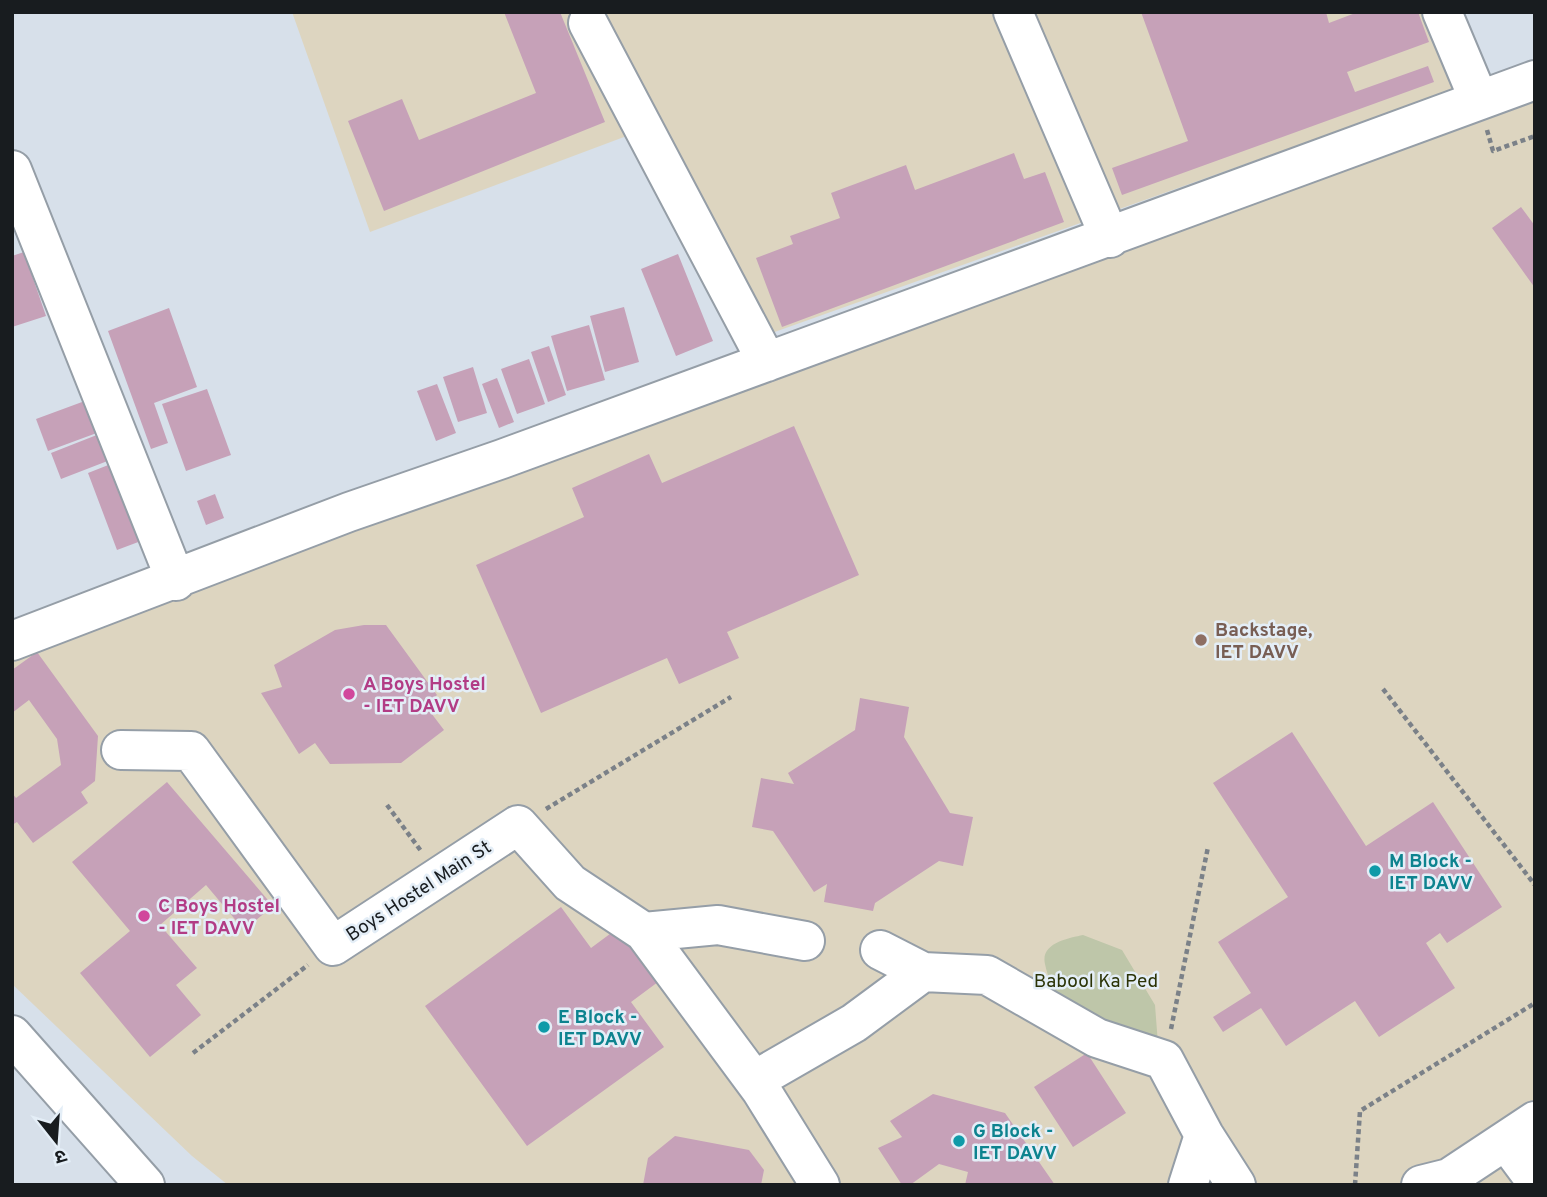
<svg xmlns="http://www.w3.org/2000/svg" width="1547" height="1197" font-family="Overpass,'Noto Sans Devanagari',sans-serif">
<style>
.education{fill:#ddd5c0}
.green{fill:#bec6a9}
.building{fill:#c6a1b8}
.lines{fill:none;stroke-linecap:round;stroke-linejoin:round}
.minor-casing{stroke:#959ea7;stroke-width:42}
.path{stroke:#7b8188;stroke-width:4.5;stroke-dasharray:5 3.5;stroke-linecap:butt}
.minor{stroke:#fff;stroke-width:38}
.education-dot{fill:#8d6e63;stroke:#e4eef7;stroke-width:2.5}
.hotel-dot{fill:#d1479c;stroke:#e4eef7;stroke-width:2.5}
.culture-dot{fill:#0f9aa8;stroke:#e4eef7;stroke-width:2.5}
.labels{text-anchor:middle;stroke-width:5;stroke-linejoin:round;paint-order:stroke}
.education-label{font-size:19px;font-weight:bold;fill:#785e54;stroke:#e4eef7;text-anchor:start}
.hotel-label{font-size:19px;font-weight:bold;fill:#b23c85;stroke:#e4eef7;text-anchor:start}
.culture-label{font-size:19px;font-weight:bold;fill:#0d838f;stroke:#e4eef7;text-anchor:start}
.street-label{font-size:19px;fill:#181c1f;stroke:#e4eef7}
.park-label{font-size:19px;fill:#2b3306;stroke:#e4eef7}
</style>
<rect width="100%" height="100%" fill="#d7e0ea"/>
<!-- education -->
<path class="education" d="M292 12H1453L1481 80 755 339 632 134 370 232Z
M1535 80V1185H228L192 1156 12 984V643Z"/>
<!-- green -->
<path class="green" d="M1083 935 1122 950 1155 1005 1158 1044C1138 1035 1078 1014 1064 1001 1053 991 1048 978 1045 964 1040 943 1069 938 1083 935Z"/>
<!-- building -->
<path class="building" d="M504 12H560L605 122 384 211 348 121 402 99 419 140 536 93Z
M1141 12H1326L1329 23 1358 12H1418L1429 42 1347 72 1355 92 1428 66 1434 82 1122 195 1112 168 1188 141Z
M1014 153 1024 179 1045 172 1064 222 782 327 756 258 793 244 790 236 840 218 831 193 906 165 915 190Z
M1521 207 1535 226V288L1492 228Z
M24 252 46 316 12 327V256Z
M678 254 713 341 676 356 641 269Z
M624 307 639 362 605 372 590 316Z
M169 308 197 387 154 403 168 443 151 449 108 331Z
M589 325 605 380 567 391 551 336Z
M549 346 566 395 548 402 531 352Z
M529 359 545 404 517 414 501 369Z
M473 367 487 413 458 422 443 377Z
M497 378 514 422 499 428 482 384Z
M437 384 456 433 436 441 417 391Z
M207 389 231 455 186 471 162 404Z
M101 395 113 427 48 451 36 419Z
M794 426 859 575 727 632 739 658 679 684 667 658 541 713 476 565 584 517 572 488 649 454 662 483Z
M112 429 123 455 61 479 51 453Z
M121 460 149 538 117 550 88 473Z
M215 494 224 518 206 525 197 501Z
M364 625H386L437 695 425 705 444 730 401 763 330 764 315 743 299 754 261 693 282 687 274 665 335 630Z
M37 652 98 736 95 781 81 792 88 803 33 843 17 822 12 825V793L16 798 61 765 57 739 29 700 12 713V670Z
M860 698 909 707 904 737 950 813 973 817 963 866 939 861 875 903 873 911 824 902 827 884 814 892 773 831 752 827 761 778 794 784 788 773 855 730Z
M1292 732 1366 846 1433 802 1502 907 1447 943 1440 933 1426 943 1455 988 1379 1037 1355 1001 1286 1046 1261 1008 1223 1032 1213 1017 1251 993 1218 942 1288 897 1213 783Z
M167 782 273 906 244 930 206 885 160 925 197 968 176 985 201 1015 150 1057 80 973 130 931 72 862Z
M561 907 591 948 622 925 662 979 631 1002 664 1047 527 1146 425 1006Z
M1087 1053 1126 1113 1073 1147 1034 1087Z
M933 1094 1005 1113 1055 1185H965L968 1172 939 1164 910 1185H902L878 1148 902 1137 890 1121Z
M675 1136 749 1150 764 1170 761 1185H643L648 1158Z"/>
<g class="lines">
<!-- minor casing -->
<g class="minor-casing">
<path id="minor" d="M1013 12 1110 238
M1442 12 1479 100
M588 23 767 362
M12 170 176 581
M12 641 349 512 502 459 1535 80
M121 750 191 751 333 946 518 825 570 883 644 932 761 1090 820 1185
M644 932 718 925 805 941
M880 950 923 972
M12 1035 145 1185
M755 1080 854 1023 923 972 987 975 1097 1038 1164 1060 1204 1135 1236 1185
M1506 1141 1535 1180
M1188 1185 1204 1135
M1421 1185 1449 1178 1535 1121"/>
</g>
<!-- path -->
<path class="path" d="M1487 130 1493 151 1535 136
M1383 689 1535 885
M387 805 421 851
M546 809 731 697
M1171 1029 1208 847
M193 1053 308 965
M1355 1185 1360 1111 1535 1003"/>
<!-- minor -->
<use href="#minor" class="minor"/>
</g>
<!-- markers -->
<circle class="education-dot" cx="1201" cy="640" r="7"/>
<g class="hotel-dot">
<circle cx="349" cy="694" r="7"/>
<circle cx="144" cy="916" r="7"/>
</g>
<g class="culture-dot">
<circle cx="1375" cy="871" r="7"/>
<circle cx="544" cy="1027" r="7"/>
<circle cx="959" cy="1141" r="7"/>
</g>
<g class="labels">
<!-- education labels -->
<g class="education-label">
<text x="1215" y="636">Backstage,<tspan x="1215" dy="22">IET DAVV</tspan></text>
</g>
<!-- hotel labels -->
<g class="hotel-label">
<text x="363" y="690">A Boys Hostel<tspan x="363" dy="22">- IET DAVV</tspan></text>
<text x="158" y="912">C Boys Hostel<tspan x="158" dy="22">- IET DAVV</tspan></text>
</g>
<!-- culture labels -->
<g class="culture-label">
<text x="1389" y="867">M Block -<tspan x="1389" dy="22">IET DAVV</tspan></text>
<text x="558" y="1023">E Block -<tspan x="558" dy="22">IET DAVV</tspan></text>
<text x="973" y="1137">G Block -<tspan x="973" dy="22">IET DAVV</tspan></text>
</g>
<!-- street labels -->
<g class="street-label">
<text transform="translate(418 890) rotate(-33)" y="7">Boys Hostel Main St</text>
</g>
<!-- park labels -->
<g class="park-label">
<text x="1096" y="987">Babool Ka Ped</text>
</g>
</g>
<!-- border -->
<rect width="1547" height="1197" fill="none" stroke="#181c1f" stroke-width="28"/>
<!-- north arrow -->
<g transform="translate(56 1141) rotate(163)" stroke="#e4eef7" stroke-width="5" paint-order="stroke">
<path d="M0-5L12 26L0 18L-12 26Z" fill="#181c1f"/>
<text y="-10" font-size="19" font-weight="bold" text-anchor="middle" fill="#181c1f">उ</text>
</g>
</svg>
